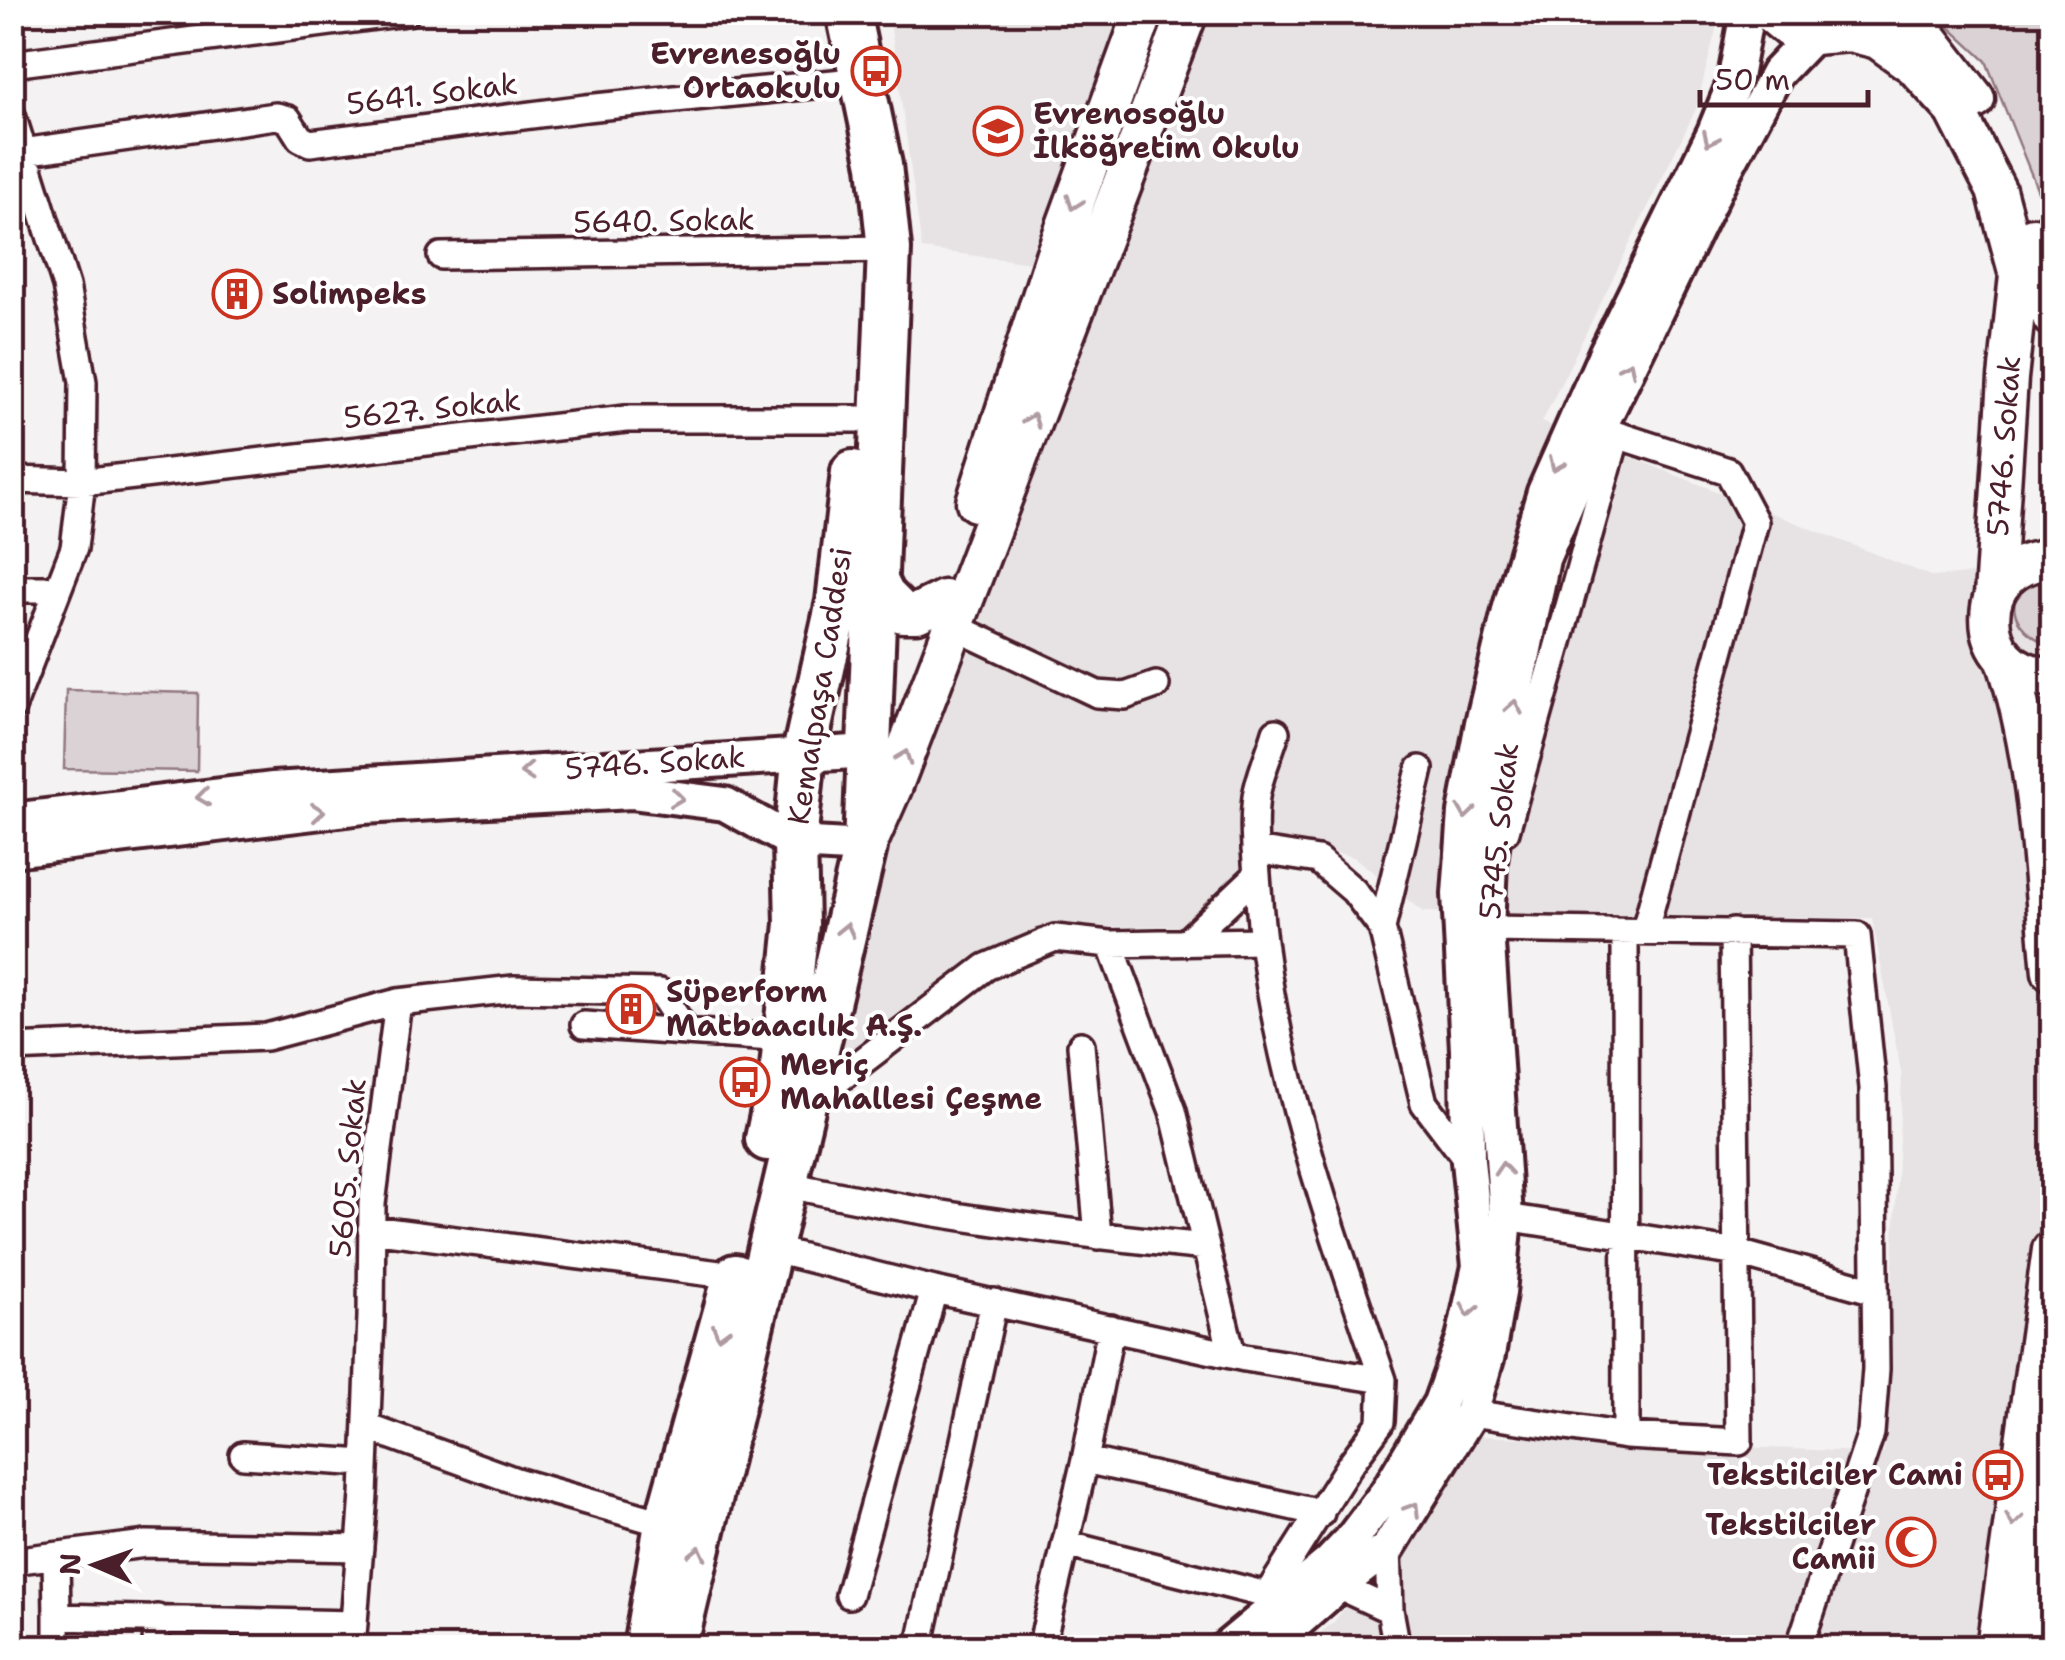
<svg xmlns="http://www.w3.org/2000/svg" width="2065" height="1660" font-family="'Shantell Sans',sans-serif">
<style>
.built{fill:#e7e2e3}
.green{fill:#dbd2d5;stroke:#927880;stroke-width:2.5}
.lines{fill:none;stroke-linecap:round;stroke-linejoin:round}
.minor-casing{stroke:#4a1f2b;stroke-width:32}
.tertiary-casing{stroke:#4a1f2b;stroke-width:40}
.secondary-casing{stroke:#4a1f2b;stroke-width:45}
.primary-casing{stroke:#4a1f2b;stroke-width:50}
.minor{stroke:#fff;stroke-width:25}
.tertiary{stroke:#fff;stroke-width:32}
.secondary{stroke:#fff;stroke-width:38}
.primary{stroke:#fff;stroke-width:42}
.oneway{stroke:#ae9aa0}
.labels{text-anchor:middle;stroke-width:8;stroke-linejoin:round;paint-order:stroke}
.poi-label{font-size:30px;font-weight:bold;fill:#4a1f2b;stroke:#fff;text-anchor:start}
.street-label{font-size:30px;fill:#4a1f2b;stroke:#fff}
</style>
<rect width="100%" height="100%" fill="#f4f2f2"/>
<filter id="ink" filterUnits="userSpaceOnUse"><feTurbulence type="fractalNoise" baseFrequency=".01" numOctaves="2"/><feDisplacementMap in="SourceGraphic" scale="20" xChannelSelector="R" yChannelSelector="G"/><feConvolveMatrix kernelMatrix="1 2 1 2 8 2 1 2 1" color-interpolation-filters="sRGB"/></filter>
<g filter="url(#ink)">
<!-- built -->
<path class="built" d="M889 13H1134L1041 264 922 249Z
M1198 13H1720L1696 109 1542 422 1933 577 2052 567V1647H1302L1333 1623 1477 1436 1884 1453 1902 1077 1872 918 1423 912 1354 857 1298 844 1195 926 1050 927 823 1081 892 831Z"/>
<!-- green -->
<path class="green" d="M1934 13H2052V226L1986 61Z
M2038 579H2052V645C2017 636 1995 596 2038 579Z
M66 690 198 693 197 771 64 769Z"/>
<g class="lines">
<!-- minor casing -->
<g class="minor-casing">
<path id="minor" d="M12 64 407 12
M12 115 66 286 83 382 82 482 74 548 12 708
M23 152 276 116 288 119 300 138 310 143 586 108 863 80
M441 256 889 249
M1617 435 1728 471 1755 522 1645 930
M12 480 82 482 626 419H859
M12 589H58
M953 626 1097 694 1125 696 1156 685
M1276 732C1270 753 1259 776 1256 797 1252 827 1256 859 1258 888 1269 1057 1329 1220 1383 1380
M1506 831 1617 435 1604 430
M1255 850 1318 860 1354 891 1382 928 1424 1103 1468 1161
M1382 928 1420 769
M1487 929 1857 935 1873 1088 1876 1369 1871 1433 1799 1648
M1625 932 1626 1436
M1186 942 1257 875
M1110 944 1173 1111 1232 1354
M584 1025 785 1039
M1081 1045 1098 1236
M12 1048 266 1037 398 1002
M804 1106 986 967 1055 938 1110 944 1261 941
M785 1184C923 1215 1065 1233 1206 1247
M1506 1217 1738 1253 1875 1291
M371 1229 735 1276
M770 1249 934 1290 1245 1358 1383 1380 1381 1422 1349 1466 1267 1595 1276 1605
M1471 1413 1626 1436 1739 1442 1733 932
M367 1427 516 1481 666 1524
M243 1455 365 1463
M1085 1460 1321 1513
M1065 1544 1267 1595
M1388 1548 1390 1610 1397 1648
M56 1556 57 1617 354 1624
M12 1561 146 1544 360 1548
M1338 1586 1390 1610
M849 1595 934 1290
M57 1648V1617
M156 1648 157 1618
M352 1648 364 1495 371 1317 372 1204 398 1002 514 989 660 992 685 1030
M919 1648 994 1302
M1041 1648 1085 1460 1111 1328"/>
</g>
<!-- tertiary casing -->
<g class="tertiary-casing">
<path id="tertiary" d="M12 820 273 789 869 751
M12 850 363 807 631 792 725 804 795 843 865 847
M1226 1648 1329 1563 1350 1541 1387 1492 1440 1403 1463 1339 1479 1266 1468 1161 1467 1050 1459 894 1465 813 1482 723 1510 607 1544 492 1606 352 1714 132 1734 83 1747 12
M1267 1648 1338 1586 1388 1548 1471 1413 1488 1355 1499 1293 1506 1217 1487 929 1490 862 1506 744 1543 559 1599 429 1722 176 1777 73 1813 35 1830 23 1837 12"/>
</g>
<!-- secondary casing -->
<g class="secondary-casing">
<path id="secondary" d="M1770 12 1789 28 1813 35 1850 32 1878 39 1914 65 1955 110 1996 190 2019 275 2008 378 1994 596
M1903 12 1927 37 1975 99
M2033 237 2052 317
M976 502 1055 256 1144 12
M2052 560C1970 560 1969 675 2052 677
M874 573 885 595 903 613H917L944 600
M2006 660C2039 760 2042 868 2052 972
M869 840 892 788 1188 12
M1996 1648 2052 1250
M2026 1648 2052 1462"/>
</g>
<!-- primary casing -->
<g class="primary-casing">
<path id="primary" d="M767 1139 782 1068 797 924 795 843 804 753 838 602 853 472
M645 1648 666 1524 735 1276
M675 1648 865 847 889 249 880 165 848 12"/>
</g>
<!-- minor -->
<use href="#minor" class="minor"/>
<!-- tertiary -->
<use href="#tertiary" class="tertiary"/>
<!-- secondary -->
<use href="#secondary" class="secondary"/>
<!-- primary -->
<use href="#primary" class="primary"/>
</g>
<!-- one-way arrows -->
<defs><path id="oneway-chevron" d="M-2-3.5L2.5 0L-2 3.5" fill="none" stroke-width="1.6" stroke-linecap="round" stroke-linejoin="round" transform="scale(2.5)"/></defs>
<g class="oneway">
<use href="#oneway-chevron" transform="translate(1710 139) rotate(115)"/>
<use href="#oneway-chevron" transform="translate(1074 203) rotate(110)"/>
<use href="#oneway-chevron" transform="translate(1628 368) rotate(-64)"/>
<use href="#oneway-chevron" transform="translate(1032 420) rotate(-69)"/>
<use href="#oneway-chevron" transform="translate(1556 464) rotate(114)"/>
<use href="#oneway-chevron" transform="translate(1514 707) rotate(-79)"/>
<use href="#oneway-chevron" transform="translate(904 757) rotate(-69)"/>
<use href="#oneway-chevron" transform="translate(527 772) rotate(176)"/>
<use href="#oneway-chevron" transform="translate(203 797) rotate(173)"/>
<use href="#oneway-chevron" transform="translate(677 798) rotate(7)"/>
<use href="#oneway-chevron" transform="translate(318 812) rotate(-6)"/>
<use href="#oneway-chevron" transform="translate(1466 812) rotate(98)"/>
<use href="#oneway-chevron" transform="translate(846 930) rotate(-77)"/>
<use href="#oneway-chevron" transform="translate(1503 1169) rotate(-94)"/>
<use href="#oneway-chevron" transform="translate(1469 1310) rotate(102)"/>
<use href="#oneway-chevron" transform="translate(720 1332) rotate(106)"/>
<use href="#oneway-chevron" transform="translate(1413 1509) rotate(-58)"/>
<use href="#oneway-chevron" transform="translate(2014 1520) rotate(98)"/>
<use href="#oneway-chevron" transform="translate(698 1553) rotate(-77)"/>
</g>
</g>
<!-- icons -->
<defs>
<g id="bus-ring" transform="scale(2.5)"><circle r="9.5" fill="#fff" stroke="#c8321e" stroke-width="1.5"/><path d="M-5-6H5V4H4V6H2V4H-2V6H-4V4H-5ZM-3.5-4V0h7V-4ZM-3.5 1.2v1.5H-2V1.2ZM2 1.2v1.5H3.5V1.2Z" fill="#c8321e"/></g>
<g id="school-ring" transform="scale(2.5)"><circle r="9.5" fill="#fff" stroke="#c8321e" stroke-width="1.5"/><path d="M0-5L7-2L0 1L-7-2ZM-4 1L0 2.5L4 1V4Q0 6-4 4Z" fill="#c8321e"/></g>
<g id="building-ring" transform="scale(2.5)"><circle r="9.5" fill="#fff" stroke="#c8321e" stroke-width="1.5"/><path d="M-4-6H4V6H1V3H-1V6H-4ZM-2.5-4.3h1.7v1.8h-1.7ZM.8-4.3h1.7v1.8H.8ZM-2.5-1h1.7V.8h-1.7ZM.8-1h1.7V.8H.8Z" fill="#c8321e"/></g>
<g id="mosque-ring" transform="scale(2.5)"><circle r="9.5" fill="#fff" stroke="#c8321e" stroke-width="1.5"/><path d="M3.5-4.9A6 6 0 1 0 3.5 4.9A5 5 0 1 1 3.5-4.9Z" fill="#c8321e"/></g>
</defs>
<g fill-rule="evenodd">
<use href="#bus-ring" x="876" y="71"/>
<use href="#school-ring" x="998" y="131"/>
<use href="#building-ring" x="237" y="294"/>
<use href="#building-ring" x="631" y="1009"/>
<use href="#bus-ring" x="745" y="1082"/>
<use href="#bus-ring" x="1998" y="1475"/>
<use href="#mosque-ring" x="1911" y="1542"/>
</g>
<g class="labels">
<!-- poi labels -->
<g class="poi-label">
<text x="841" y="64" text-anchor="end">Evrenesoğlu<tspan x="841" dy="34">Ortaokulu</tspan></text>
<text x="1033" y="124">Evrenosoğlu<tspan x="1033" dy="34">İlköğretim Okulu</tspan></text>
<text x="272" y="304">Solimpeks</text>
<text x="666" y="1002">Süperform<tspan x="666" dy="34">Matbaacılık A.Ş.</tspan></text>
<text x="780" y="1075">Meriç<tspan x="780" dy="34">Mahallesi Çeşme</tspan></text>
<text x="1963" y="1485" text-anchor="end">Tekstilciler Cami</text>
<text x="1876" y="1535" text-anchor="end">Tekstilciler<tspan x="1876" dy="34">Camii</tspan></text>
</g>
<!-- street labels -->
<g class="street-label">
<text transform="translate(432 94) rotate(-7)" y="10">5641. Sokak</text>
<text transform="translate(664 221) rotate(-1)" y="10">5640. Sokak</text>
<text transform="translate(432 409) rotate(-6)" y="10">5627. Sokak</text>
<text transform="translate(2004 446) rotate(-86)" y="10">5746. Sokak</text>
<text transform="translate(820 686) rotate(-81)" y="10">Kemalpaşa Caddesi</text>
<text transform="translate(655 763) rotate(-4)" y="10">5746. Sokak</text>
<text transform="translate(1499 831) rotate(-84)" y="10">5745. Sokak</text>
<text transform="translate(348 1168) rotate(-85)" y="10">5605. Sokak</text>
</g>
</g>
<!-- margin -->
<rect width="2065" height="1660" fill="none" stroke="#fff" stroke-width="50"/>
<rect x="25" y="25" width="2015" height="1610" fill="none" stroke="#4a1f2b" stroke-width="4" filter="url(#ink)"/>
<!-- north arrow -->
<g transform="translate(95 1565) rotate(272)" stroke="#ffffff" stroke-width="8" paint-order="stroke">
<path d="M0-8L18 38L0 25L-18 38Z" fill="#4a1f2b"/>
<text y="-15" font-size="28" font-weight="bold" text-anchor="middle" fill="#4a1f2b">N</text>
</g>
<!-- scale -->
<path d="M1700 90v15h168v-15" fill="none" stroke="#4a1f2b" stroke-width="5"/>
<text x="1715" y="90" font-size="30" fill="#4a1f2b" stroke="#ffffff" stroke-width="8" paint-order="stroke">50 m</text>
</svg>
